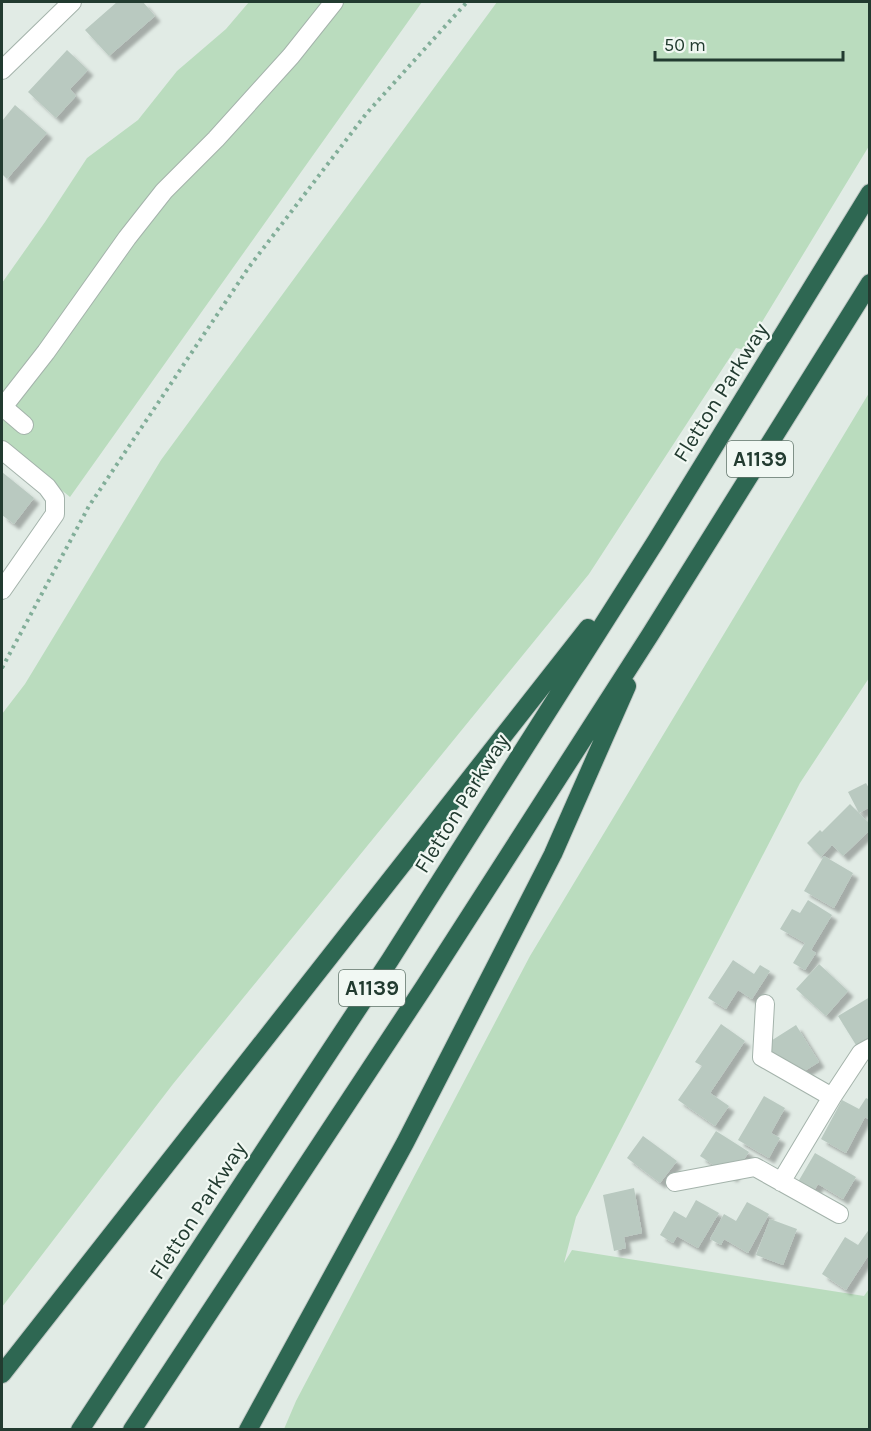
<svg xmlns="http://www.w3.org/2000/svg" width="871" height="1431" font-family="Karla,sans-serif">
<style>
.green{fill:#badcbe}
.building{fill:#b9c9c0;filter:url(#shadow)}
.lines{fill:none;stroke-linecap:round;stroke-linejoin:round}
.minor-casing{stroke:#a4b3ab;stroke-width:20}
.highway-casing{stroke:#c1c8c5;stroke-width:20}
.path{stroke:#82ae99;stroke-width:4;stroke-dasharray:3 4.5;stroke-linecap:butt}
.minor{stroke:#fff;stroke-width:18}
.highway{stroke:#2e6752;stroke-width:18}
.labels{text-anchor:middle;stroke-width:4.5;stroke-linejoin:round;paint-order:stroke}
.shield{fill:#f1f8f3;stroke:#60746a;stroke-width:1.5}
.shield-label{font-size:21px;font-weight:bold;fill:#223b30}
.street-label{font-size:22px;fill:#223b30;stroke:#f1f8f3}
</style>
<defs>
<filter id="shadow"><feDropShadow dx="5.5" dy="5.5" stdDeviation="1.5" flood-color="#0004"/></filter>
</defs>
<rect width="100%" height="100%" fill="#e1ebe5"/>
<!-- green -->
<path class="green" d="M249 2H422L70 497 2 441V283L45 222 87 158 138 120 177 71 226 29Z
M497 2H869V146L745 350 736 348 589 574 173 1084 2 1307V714L25 684 161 460Z
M869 393V678L800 783 576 1217 564 1263 572 1250 864 1296 869 1289V1429H284L296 1401 530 956Z"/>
<!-- building -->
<path class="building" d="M117 2H143L155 16 109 56 85 30Z
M67 50 88 70 70 89 76 96 56 118 28 92Z
M15 105 47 133 7 179 2 174V121Z
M2 472 34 498 14 524 2 515Z
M866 783 870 790V807L859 813 848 792Z
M850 804 870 824V830L843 856 832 845 821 857 807 843 820 830 822 832Z
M824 856 853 873 834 908 804 891Z
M808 900 832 915 811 950 816 953 805 970 793 963 805 943 780 929 792 909 800 913Z
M733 960 754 974 760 965 770 971 752 999 738 990 726 1009 708 998Z
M819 964 848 991 826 1016 796 989Z
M870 997V1037L856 1045 838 1016Z
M721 1024 745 1041 710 1093 729 1106 715 1126 678 1100 702 1066 695 1062Z
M796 1025 819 1062 795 1077 783 1058 777 1062 766 1044Z
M764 1096 785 1108 771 1133 780 1138 769 1158 738 1140Z
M866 1098 870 1100V1120L865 1117 846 1153 821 1139 842 1100 859 1109Z
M716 1131 749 1152 732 1177 700 1156Z
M643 1136 677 1161 660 1183 627 1158Z
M815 1153 856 1177 843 1199 818 1184 811 1196 795 1187Z
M634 1188 642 1233 624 1237 626 1248 614 1251 603 1195Z
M696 1200 719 1213 698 1248 677 1236 673 1243 660 1235 674 1211 686 1218Z
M747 1202 769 1214 748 1253 724 1239 721 1245 710 1239 724 1214 736 1221Z
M770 1219 797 1229 783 1265 756 1255Z
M870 1228V1253L846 1290 822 1274 845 1237 858 1245Z"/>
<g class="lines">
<!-- minor casing -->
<g class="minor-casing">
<path id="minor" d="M2 70 72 2
M2 406 24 425
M3 407 46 352 127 238 164 191 216 139 291 56 334 2
M2 450 47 487 55 498V514L2 590
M765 1004 762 1057 832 1097
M675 1182 755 1167 839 1214
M781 1182 832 1097 861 1053 870 1048"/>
</g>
<!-- highway casing -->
<g class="highway-casing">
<path id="highway" d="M2 1374 588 628
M80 1430 390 960 656 541 870 193
M132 1430 424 987 650 635 870 283
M248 1430 405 1143 553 854 627 686"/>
</g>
<!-- path -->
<path class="path" d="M2 668 89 506 249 267 366 114 467 2"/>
<!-- minor -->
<use href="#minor" class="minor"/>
<!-- highway -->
<use href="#highway" class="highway"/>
</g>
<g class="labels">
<!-- shield labels -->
<g class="shield">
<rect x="727" y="441" width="66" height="36" rx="4.5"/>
<rect x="339" y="970" width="66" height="36" rx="4.5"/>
</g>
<g class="shield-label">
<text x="760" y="466">A1139</text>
<text x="372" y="995">A1139</text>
</g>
<!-- street labels -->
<g class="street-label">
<text transform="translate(720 392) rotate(-58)" y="8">Fletton Parkway</text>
<text transform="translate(461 803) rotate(-58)" y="8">Fletton Parkway</text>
<text transform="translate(197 1210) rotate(-57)" y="8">Fletton Parkway</text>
</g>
</g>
<!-- border -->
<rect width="871" height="1431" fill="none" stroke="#223b30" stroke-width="6"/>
<!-- scale -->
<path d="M655 51v9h188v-9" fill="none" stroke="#223b30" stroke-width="3"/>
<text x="664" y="51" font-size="18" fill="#223b30" stroke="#f1f8f3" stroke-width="4.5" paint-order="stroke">50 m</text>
</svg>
